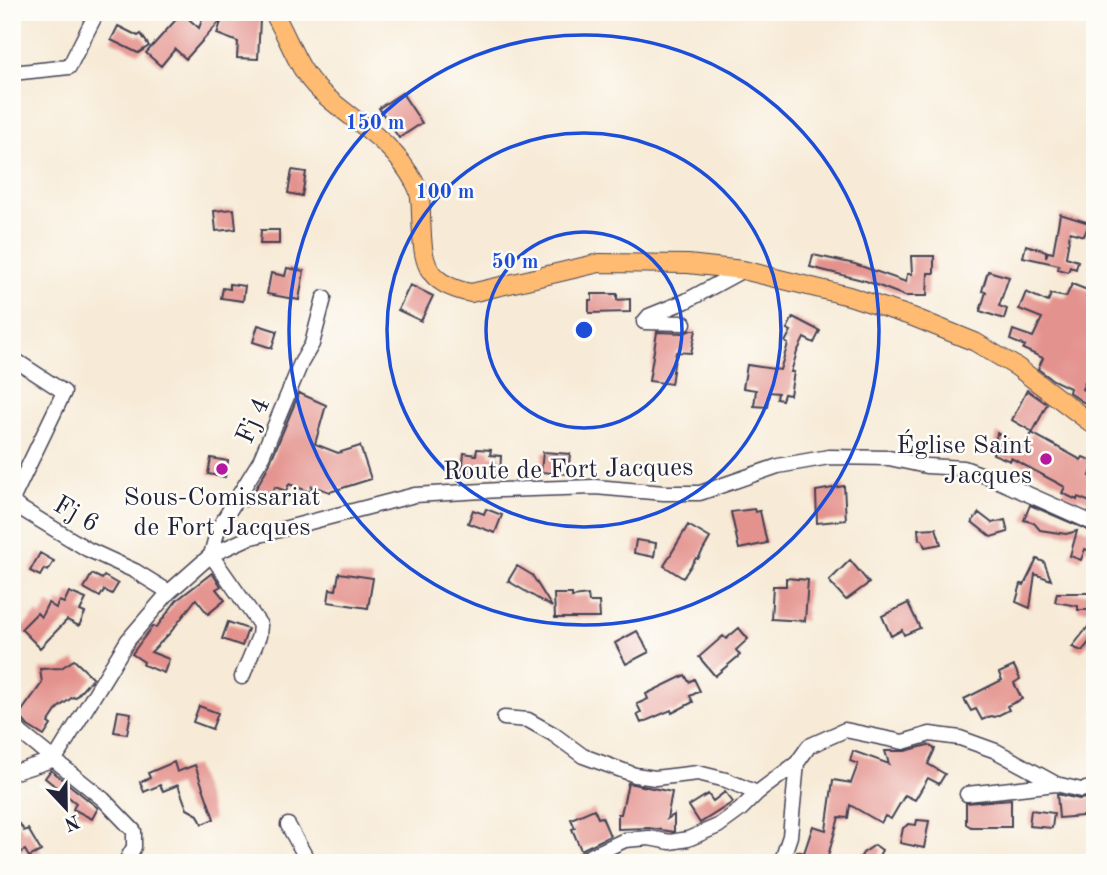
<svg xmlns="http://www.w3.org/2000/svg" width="1107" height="875" font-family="'Old Standard TT',serif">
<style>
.building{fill:#e4928d}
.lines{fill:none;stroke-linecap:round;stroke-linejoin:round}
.minor-casing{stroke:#424052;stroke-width:17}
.major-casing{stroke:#424052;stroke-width:20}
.minor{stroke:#fff;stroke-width:14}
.major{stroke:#febb71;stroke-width:18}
.ring{fill:none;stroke:#1d4ed8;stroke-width:3.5}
.poi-dot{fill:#b5179e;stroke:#fdfcf7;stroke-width:2.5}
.labels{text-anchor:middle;stroke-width:5;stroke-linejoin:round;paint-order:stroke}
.street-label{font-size:26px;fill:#22223b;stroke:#fdfcf7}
.poi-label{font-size:26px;fill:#22223b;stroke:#fdfcf7;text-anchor:end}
.centre{fill:#1d4ed8;stroke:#fdfcf7;stroke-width:3.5}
.ring-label{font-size:21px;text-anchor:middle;font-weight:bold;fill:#1d4ed8;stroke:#fdfcf7;stroke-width:5;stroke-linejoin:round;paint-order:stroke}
</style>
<rect width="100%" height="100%" fill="#fdfcf7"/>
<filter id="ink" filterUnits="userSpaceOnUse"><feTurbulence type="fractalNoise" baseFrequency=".0143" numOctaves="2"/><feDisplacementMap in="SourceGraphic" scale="14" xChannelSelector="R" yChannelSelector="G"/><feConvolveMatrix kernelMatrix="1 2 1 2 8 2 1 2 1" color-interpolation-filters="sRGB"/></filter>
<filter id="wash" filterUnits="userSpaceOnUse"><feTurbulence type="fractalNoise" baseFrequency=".00686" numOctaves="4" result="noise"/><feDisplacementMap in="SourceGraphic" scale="28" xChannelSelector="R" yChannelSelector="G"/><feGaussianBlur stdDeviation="1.57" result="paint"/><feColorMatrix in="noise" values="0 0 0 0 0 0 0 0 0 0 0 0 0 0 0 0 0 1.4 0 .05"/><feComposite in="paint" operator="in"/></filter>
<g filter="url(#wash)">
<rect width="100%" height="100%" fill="#f7ead6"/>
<g id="blocks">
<!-- building -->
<path class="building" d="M205 12H228L224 17 260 19 258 59 237 58 238 42 217 34 222 19 186 59 175 49 161 66 146 53 182 13 199 28Z
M118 26 138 36 141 34 149 46 138 53 111 40Z
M402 93 422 123 399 138 379 108Z
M292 170 306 172 302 196 288 193Z
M234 209 236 229 216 231 214 211Z
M1060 214 1089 223 1084 236 1070 232 1066 257 1078 261 1076 269 1070 267 1068 272 1058 269 1059 265 1023 257 1026 245 1046 251V257L1048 252 1053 253Z
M261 230H279V244H260Z
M813 255 855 264 906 282 907 274H912L911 256H934V273H928L927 296H905L866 281 810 267Z
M287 268 304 271 299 300 267 294 271 273 285 276Z
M988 271 1009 277 999 306 1007 309 1004 319 980 311 986 292 982 291Z
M230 284 245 286 243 301 221 298 223 288 230 289Z
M1072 284 1095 293V322L1091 345 1095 347V360L1082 389 1095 397V408L1081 401 1069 392 1070 388 1053 380 1038 369 1043 358 1023 349 1025 346 1010 340 1013 330 1033 337 1042 318 1019 309 1026 292 1048 302 1051 294 1066 297Z
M410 285 433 296 421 321 398 310Z
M592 294H617V300L630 299V312L589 313V300H592Z
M793 317 820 331 814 343 804 338 797 352 791 372H794L790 395 784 394 782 400 777 399 778 393 769 392 767 407 754 406 756 390 743 388 747 365 780 370 788 344 785 342 791 331 787 329Z
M258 325 277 331 272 348 253 342Z
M691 330H696L691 353 676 352 671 384 649 381 657 332 684 333Z
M1027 390 1047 404 1033 432 1012 420Z
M299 393 326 405 315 444 338 453 360 446 371 479 330 492 312 486 310 492 289 484 286 491 275 487 272 495 264 492 260 502 246 506 269 465Z
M997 433 1023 449 1032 433 1081 460 1083 457 1095 462 1090 476 1095 478V504L1078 497 1077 500 1062 493 1065 487 1011 458 1010 461 993 454Z
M477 449 491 450 490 455 501 456 500 475 462 473 464 453 476 455Z
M543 452 570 454 568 474 541 472Z
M211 458 228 461 225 477 208 474Z
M844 486 846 520 817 523 816 491Z
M1030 505 1095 533V553L1085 549 1081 560 1070 556 1077 531 1066 534 1040 530 1034 523 1024 520Z
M486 509 502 515 495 533 468 523 473 510 484 514Z
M754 509 755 512 760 511 767 543 739 549 731 512Z
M979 513 992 523 1005 520 1008 532 991 537 972 522Z
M688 525 710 538 698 559 696 558 683 578 664 566Z
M936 528 941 544 925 547 922 540 919 539 918 529Z
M636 540 656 543 654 557 634 553Z
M40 553 54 561 48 571 44 569 40 576 30 571Z
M1037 559 1044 562 1051 580 1035 574 1030 608 1016 602 1021 584 1024 585Z
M850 560 869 583 846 600 829 581Z
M517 566 532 575 552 607 508 581Z
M212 573 221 586 216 589 225 600 208 614 196 599 170 633 151 652 169 659 164 673 143 665 144 662 132 654 142 640 153 626 156 628 177 600Z
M339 573 373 578 368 608 328 602 330 589 336 590Z
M92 574 102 579 104 576 118 584 112 594 104 590 100 597 84 588Z
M786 578 808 580 805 621 771 619 773 586H786Z
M69 592 86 599 80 611 85 613 79 626 67 620 40 648 21 629 37 613 41 617 48 603 56 608 59 601 64 603Z
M1057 593H1095V610H1078V606L1055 602Z
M554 594H572V597L588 595 589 602H599L600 618H555Z
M908 603 920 628 904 635 902 630 891 636 882 616Z
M1095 618V635L1082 651 1072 647Z
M228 622 248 629 242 646 222 639Z
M739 628 748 639 736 650 740 655 715 676 699 657 723 636 726 639Z
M637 631 649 652 626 664 615 643Z
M74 660 93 678 75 698 73 697 58 708 48 723 51 725 44 736 28 726 19 715 42 683 40 669 61 668Z
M1014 666 1020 679 1014 683 1022 699 1007 706 1009 710 995 717 991 716 982 720 976 709 971 711 964 699 1002 680 999 673Z
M685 675 689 682 694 679 700 691 690 696 693 702 672 713 671 710 641 723 637 714 641 712 637 704 648 699 646 694Z
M199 706 218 713 212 729 193 722Z
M118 711 131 713 127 734 114 732Z
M928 745 935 749 928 764 945 774 939 784 928 778 915 800 905 795 891 819 885 816 881 823 850 805 848 818 839 817 826 863H794L797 851 804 853 813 826 826 830 833 780 851 783 858 764 850 761 853 751 889 764 885 751H905Z
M174 762 177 772 195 765 214 819 202 824 198 815 187 809 178 785 163 791 160 785 144 792 140 782 150 778 148 773Z
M51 770 98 808 92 819 73 809 76 803 45 778Z
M628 783 672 792 667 819 674 815V832L649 828 618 829V814H621Z
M725 792 733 802 700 823 689 806 708 794 713 801Z
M1057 794 1079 799 1095 797V815L1059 818Z
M1011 799V827H971L966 824V803Z
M594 809 598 818 602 817 610 836 581 850 572 829 575 828 571 819Z
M1031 810 1054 813 1052 828 1029 826Z
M917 820 929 821 924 848 900 843 903 828 909 824 916 825Z
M20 824 24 831 28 829 41 851 29 857 25 850 17 854 12 844V827Z
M875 845 882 850 875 863H857L863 853Z"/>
</g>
</g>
<g filter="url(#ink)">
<use href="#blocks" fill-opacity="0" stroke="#424052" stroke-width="2"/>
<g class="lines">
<!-- minor casing -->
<g class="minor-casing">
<path id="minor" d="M12 73 69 67 97 12
M684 323 644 322 649 316 686 301 743 270
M12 358 64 392 13 498 15 505 87 549 135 571 169 592
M242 677 259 636 260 625 211 555 218 529 260 461 301 363 312 344 324 298
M504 718 528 720 553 734 583 756 635 775 655 778 698 773 726 780 757 793
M12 722 21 733 103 799 134 831V847L125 863
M12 773 55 759 128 640 169 592 211 555 248 538 415 495 500 490 595 487 664 493H700L778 466 829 457 889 458 926 466 964 468 994 479 1095 524
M967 794 1056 784
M288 825 309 863
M576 863 625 840 649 838 670 842 688 839 718 826 740 810 757 793 797 763
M781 863 790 836 797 763 809 746 845 730 903 742 930 734 960 738 996 751 1056 784 1081 790 1095 787"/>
</g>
<!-- major casing -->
<g class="major-casing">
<path id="major" d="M273 12C289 38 297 69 319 90 354 123 390 137 415 183 420 191 421 204 421 214 423 259 421 283 471 293L599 263 688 264 743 270 849 296 913 317 975 342 1017 367 1095 426"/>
</g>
<!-- minor -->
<use href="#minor" class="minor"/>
<!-- major -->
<use href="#major" class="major"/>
</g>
</g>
<!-- distance rings -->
<g class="ring">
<circle cx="584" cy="330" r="98"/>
<circle cx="584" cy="330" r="197"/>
<circle cx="584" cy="330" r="295"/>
</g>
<!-- markers -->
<g class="poi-dot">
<circle cx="1046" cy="459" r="7"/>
<circle cx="222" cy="469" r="7"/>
</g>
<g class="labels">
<!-- street labels -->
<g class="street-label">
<text transform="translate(252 420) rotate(-66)" y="9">Fj 4</text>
<text transform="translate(568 468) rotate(-1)" y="9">Route de Fort Jacques</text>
<text transform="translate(77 513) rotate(30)" y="9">Fj 6</text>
</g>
<!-- poi labels -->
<g class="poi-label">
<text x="1032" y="453">Église Saint<tspan x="1032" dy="30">Jacques</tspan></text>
<text x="222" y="505" text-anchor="middle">Sous-Comissariat<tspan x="222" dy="30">de Fort Jacques</tspan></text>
</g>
</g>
<circle cx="584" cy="330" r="10" class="centre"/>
<g class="ring-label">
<text x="375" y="129">150 m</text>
<text x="445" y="198">100 m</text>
<text x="515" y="268">50 m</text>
</g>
<!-- margin -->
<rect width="1107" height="875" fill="none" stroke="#fdfcf7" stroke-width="42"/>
<!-- north arrow -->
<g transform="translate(66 808) rotate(158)" stroke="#fdfcf7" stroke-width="5" paint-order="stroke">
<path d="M0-5L12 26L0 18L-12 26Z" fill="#22223b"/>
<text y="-10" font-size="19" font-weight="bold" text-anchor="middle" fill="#22223b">N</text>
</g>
</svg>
